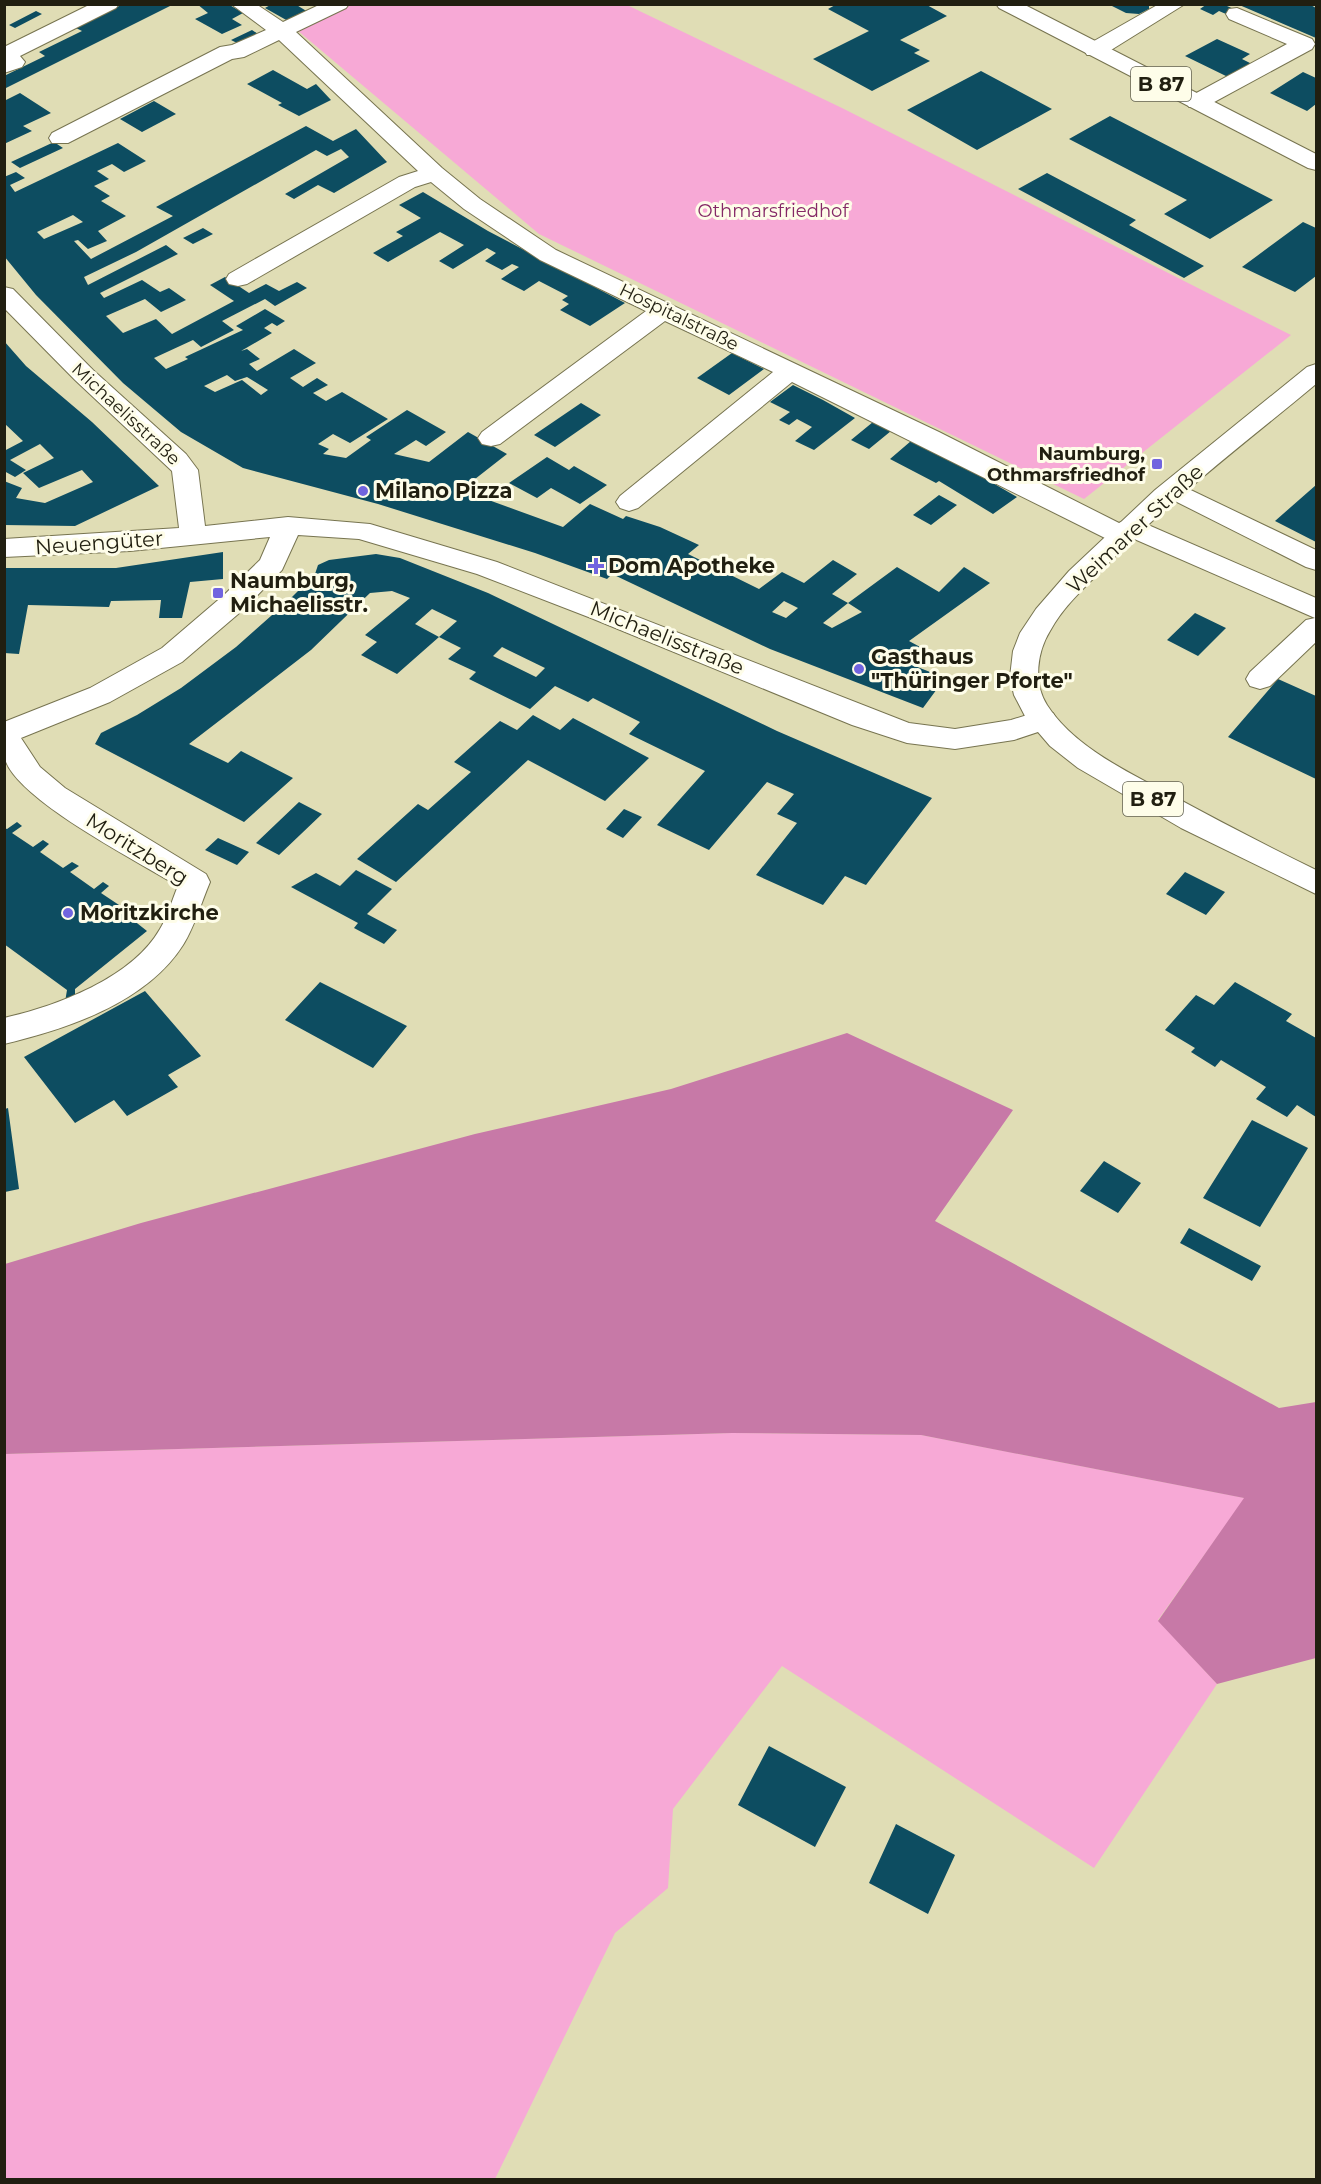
<svg xmlns="http://www.w3.org/2000/svg" width="1321" height="2184" font-family="Montserrat,sans-serif">
<style>
.green{fill:#f7a9d6}
.forest{fill:#c779a7}
.building{fill:#0d4d61;fill-rule:evenodd}
.lines{fill:none;stroke-linecap:round;stroke-linejoin:round}
.minor-casing{stroke:#777450;stroke-width:2}
.major-casing{stroke:#777450;stroke-width:2}
.minor{fill:#fff;fill-rule:evenodd}
.major{fill:#fff;fill-rule:evenodd}
.poi-dot{fill:#7164df;stroke:#fefde9;stroke-width:2}
.labels{text-anchor:middle;stroke-width:6;stroke-linejoin:round;paint-order:stroke}
.far-park-label{font-size:18px;fill:#852866;stroke:#fefde9}
.far-street-label{font-size:18px;fill:#211f11;stroke:#fefde9}
.far-poi-label{font-size:18px;font-weight:bold;fill:#211f11;stroke:#fefde9;text-anchor:end}
.shield{fill:#fefde9;stroke:#636252;stroke-width:1.5}
.shield-label{font-size:20px;font-weight:bold;fill:#211f11}
.poi-label{font-size:21px;font-weight:bold;fill:#211f11;stroke:#fefde9;text-anchor:start}
.street-label{font-size:21px;fill:#211f11;stroke:#fefde9}
</style>
<rect width="100%" height="100%" fill="#e0ddb5"/>
<!-- green -->
<path class="green" d="M348 5H627L842 108 1291 335 1084 499 539 234 297 30Z
M732 1433 921 1435 1245 1498 1158 1620 1217 1684 1094 1868 782 1666 673 1809 668 1888 615 1933 495 2179 5 2180 4 1454Z"/>
<!-- forest -->
<path class="forest" d="M847 1033 1013 1110 935 1221 1279 1408 1316 1402V1658L1217 1684 1158 1621 1244 1498 921 1435 732 1433 5 1454V1264L141 1223 475 1134 671 1089Z"/>
<!-- building -->
<path class="building" d="M123 4H174L4 89V76L45 56 39 52 82 31 76 28Z
M197 4H228L243 13 232 19 242 25 222 34 195 19 208 13Z
M272 4H295L308 12 288 21 265 8Z
M837 4H925L947 16 900 40 920 50 914 53 930 61 872 91 813 59 869 31 828 9Z
M1108 4H1149V9L1139 14 1126 13Z
M1207 4 1227 6 1234 9 1226 14 1219 11 1213 15 1200 9Z
M1237 4H1309L1316 8V38Z
M36 11 42 14 15 28 9 25Z
M252 30 261 36 241 45 231 40Z
M1217 39 1250 54 1242 59 1252 64 1228 77 1185 56Z
M273 70 307 89 316 84 331 100 299 116 278 105 282 103 247 84Z
M981 71 1052 109 977 150 907 110Z
M1303 72 1316 78V104L1307 111 1270 93Z
M20 93 51 113 23 126 32 131 4 144V101Z
M154 101 176 114 142 132 120 119Z
M1110 116 1273 200 1210 239 1164 214 1187 200 1069 139Z
M306 126 333 141 356 129 387 162 334 193 318 185 294 199 285 194 349 157 341 149 327 156 316 150 136 252 84 277 88 285 166 245 178 254 100 293 104 298 142 280 160 292 169 288 186 300 161 312 145 299 106 316 123 333 156 319 172 334 234 301 210 285 225 277 249 293 266 284 279 291 297 282 307 288 275 306 265 299 222 321 234 330 201 347 193 340 154 358 166 369 188 359 185 357 243 330 236 326 265 309 285 321 277 326 272 323 264 328 272 333 241 351 247 349 260 359 249 364 257 371 294 349 316 363 290 378 303 387 317 378 328 385 313 393 326 401 342 392 388 419 350 443 333 434 318 444 329 449 323 454 346 458 371 440 366 437 407 410 446 432 426 446 416 440 394 454 429 462 468 432 507 454 461 490 563 527 590 504 623 519 626 516 660 527 699 545 688 554 759 589 782 572 804 583 833 560 857 574 832 594 848 603 897 567 939 592 964 567 990 583 909 641 922 648 910 664 945 678 923 708 770 649 612 574 607 579 535 553 378 504 243 468 181 432 123 383 36 295 4 256V177L16 172 25 178 10 185 15 192 118 143 146 161 124 172 112 164 97 171 109 179 94 186 110 196 101 201 126 216 98 231 107 241 88 249 78 240 74 241 91 259 173 216 156 207ZM73 215 83 222 44 239 37 232ZM227 375 235 381 247 377 268 390 261 395 242 380 215 392 204 386ZM784 601 798 608 786 618 772 612ZM848 603 862 612 832 628 823 623Z
M54 142 63 148 20 168 11 162Z
M1047 173 1136 220 1129 225 1204 266 1184 278 1018 189Z
M423 192 488 231 625 303 590 326 560 310 569 304 562 300 568 296 539 281 524 291 501 279 519 267 512 264 502 270 485 261 496 253 487 248 453 269 439 261 464 245 440 232 388 262 373 253 403 236 396 232 421 218 399 205Z
M1303 222 1316 228V276L1295 292 1242 267Z
M203 228 213 234 193 244 183 238Z
M4 341 26 366 92 422 159 486 75 526 4 525V481L22 488 16 498 45 503 93 482 82 470 39 488 23 473 54 458 40 444 10 460 26 470 15 477 4 471V451L23 441 4 423Z
M732 353 764 369 729 395 697 378Z
M793 385 823 400 855 418 814 450 795 441 812 427 797 419 789 425 779 420 790 412 770 402Z
M581 403 601 415 555 447 534 435Z
M873 422 891 431 869 449 851 440Z
M911 441 960 464 1017 497 993 514 939 481 936 483 890 459Z
M547 457 569 470 574 466 607 485 580 504 551 488 537 498 509 483Z
M1316 485V542L1275 521Z
M939 495 957 505 931 525 913 515Z
M223 552V579L190 582 182 618H159L161 600 111 601 109 607 28 605 19 654 4 653V568H116Z
M376 554 400 558 488 593 777 731 932 798 866 885 845 876 823 905 756 875 797 823 777 814 794 794 767 782 709 850 657 825 705 771 629 734 640 722 593 698 588 702 555 686 530 709 469 679 476 672 448 659 461 648 439 637 397 674 361 655 377 642 365 635 410 598 392 591 370 593 311 650 189 744 228 763 241 751 293 778 244 822 95 744 101 733 137 715 181 688 236 647 289 600 315 574 318 565 329 560ZM432 609 457 621 439 637 415 624ZM502 647 545 668 536 677 493 656Z
M1195 613 1226 628 1198 656 1167 640Z
M1278 679 1316 696V779L1228 737Z
M533 715 560 730 573 718 649 758 605 801 528 760 396 882 357 859 418 804 428 810 471 772 454 762 500 721 517 730Z
M299 802 322 814 279 855 256 843Z
M624 809 642 817 623 838 606 829Z
M17 822 22 826 12 833 33 847 43 840 49 844 40 852 63 868 72 862 79 866 70 872 94 889 103 882 109 886 101 893 125 909 133 903 139 907 128 916 147 931 75 989V1000L65 1002 67 990 4 944V828L7 829Z
M218 838 249 852 237 865 205 850Z
M356 870 392 889 367 914 397 930 384 944 354 928 358 923 291 887 316 873 340 886Z
M1185 872 1225 892 1206 915 1166 894Z
M320 982 407 1026 373 1068 285 1020Z
M1235 982 1292 1014 1286 1021 1316 1038V1117L1297 1105 1287 1117 1256 1099 1266 1087 1221 1060 1215 1067 1191 1052 1195 1048 1165 1030 1196 995 1214 1005Z
M145 991 201 1056 168 1075 178 1087 127 1116 114 1100 75 1123 24 1057Z
M8 1108 19 1189 5 1192V1109Z
M1252 1120 1308 1148 1260 1227 1203 1198Z
M1104 1161 1141 1183 1118 1213 1080 1191Z
M1189 1228 1261 1266 1252 1281 1180 1243Z
M769 1746 846 1787 815 1847 738 1805Z
M896 1824 955 1855 928 1914 869 1883Z"/>
<g class="lines">
<!-- minor casing -->
<g class="minor-casing">
<path id="minor" d="M91 4H119L116 8 20 56 25 62 22 67 4 73V47Z
M231 4H256L283 22 321 4H349L346 8 296 32 442 168 480 199 556 250 939 432 1119 523 1130 518 1139 521 1316 598V642L1270 686 1260 689 1250 686 1246 679 1250 672 1306 620 1315 618 1132 538 1121 544 1111 541 792 382 638 508 629 511 620 508 616 502 620 496 773 372 665 321 500 444 491 446 482 444 478 438 482 432 646 311 540 260 464 209 431 182 415 187 247 284 238 286 229 284 226 279 229 274 399 177 418 171 279 40 244 57 232 59 68 143H52L49 138 52 133 220 47 232 45 266 30Z
M1159 4H1185L1103 55H1087L1084 50 1087 45Z
M1237 8 1312 39 1315 44 1312 49 1205 107H1189L1186 102 1189 97 1287 44 1229 19 1226 14 1229 9Z
M4 287 13 289 93 370 186 454 198 470 205 526 288 517 370 524 497 562 909 723 955 729 1011 720 1043 710 1053 713 1057 720 1053 727 1014 740 955 749 907 743 852 725 591 618 477 574 359 539 298 535 282 570 244 609 182 662 110 702 21 738 40 767 65 788 206 874 210 882C201 903 195 926 183 945 146 1003 67 1029 4 1044V1018C57 1006 132 978 160 929 168 916 172 900 178 886 139 862 17 800 5 759 1 749 4 733 4 722L90 688 162 648 224 595 260 560 270 537 130 551 4 557V539L179 528 172 471 75 380 4 308Z
M1174 482 1316 550V570L1306 567 1165 496 1161 490 1165 484Z"/>
</g>
<!-- major casing -->
<g class="major-casing">
<path id="major" d="M996 4H1023L1316 154V170L1308 168 999 8Z
M1316 364V384C1244 444 1168 501 1103 569 1084 588 1063 607 1050 631 1037 652 1033 683 1047 705 1074 747 1128 772 1171 795 1219 821 1267 846 1316 870V894L1181 828 1078 768 1050 746 1026 718 1014 695 1010 677 1013 651 1020 633 1036 609 1069 571 1155 490 1307 367Z"/>
</g>
<!-- minor -->
<use href="#minor" class="minor"/>
<!-- major -->
<use href="#major" class="major"/>
</g>
<!-- markers -->
<g class="poi-dot">
<rect x="1151" y="458" width="12" height="12" rx="3"/>
<circle cx="363" cy="491" r="6"/>
<path d="M593 557h6v6h6v6h-6v6h-6v-6h-6v-6h6z"/>
<rect x="212" y="587" width="12" height="12" rx="3"/>
<circle cx="859" cy="669" r="6"/>
<circle cx="68" cy="913" r="6"/>
</g>
<g class="labels">
<!-- far-park labels -->
<g class="far-park-label">
<text x="773" y="217">Othmarsfriedhof</text>
</g>
<!-- far-street labels -->
<g class="far-street-label">
<text transform="translate(679 317) rotate(26)" y="6">Hospitalstraße</text>
<text transform="translate(126 414) rotate(43)" y="6">Michaelisstraße</text>
</g>
<!-- far-poi labels -->
<g class="far-poi-label">
<text x="1145" y="460">Naumburg,<tspan x="1145" dy="21">Othmarsfriedhof</tspan></text>
</g>
<!-- shield labels -->
<g class="shield">
<rect x="1131" y="67" width="60" height="34" rx="4.5"/>
<rect x="1123" y="782" width="60" height="34" rx="4.5"/>
</g>
<g class="shield-label">
<text x="1161" y="91">B 87</text>
<text x="1153" y="806">B 87</text>
</g>
<!-- poi labels -->
<g class="poi-label">
<text x="375" y="498">Milano Pizza</text>
<text x="608" y="573">Dom Apotheke</text>
<text x="230" y="588">Naumburg,<tspan x="230" dy="24">Michaelisstr.</tspan></text>
<text x="871" y="664">Gasthaus<tspan x="871" dy="24">"Thüringer Pforte"</tspan></text>
<text x="80" y="920">Moritzkirche</text>
</g>
<!-- street labels -->
<g class="street-label">
<text transform="translate(1135 529) rotate(-43)" y="7">Weimarer Straße</text>
<text transform="translate(99 543) rotate(-4)" y="7">Neuengüter</text>
<text transform="translate(667 638) rotate(22)" y="7">Michaelisstraße</text>
<text transform="translate(137 849) rotate(32)" y="7">Moritzberg</text>
</g>
</g>
<!-- border -->
<rect width="1321" height="2184" fill="none" stroke="#211f11" stroke-width="12"/>
</svg>
